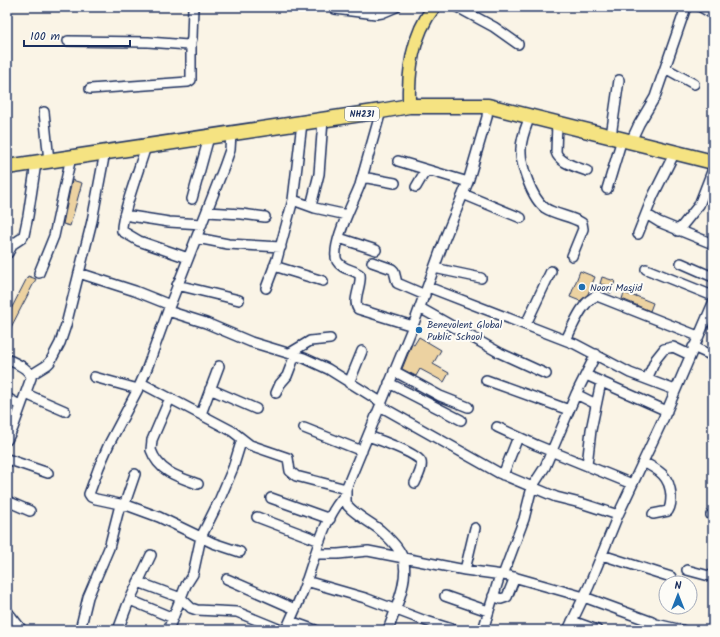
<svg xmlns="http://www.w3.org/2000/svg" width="720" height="637" font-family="Kalam,sans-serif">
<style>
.building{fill:#ecd2a1;stroke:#1b2f5e}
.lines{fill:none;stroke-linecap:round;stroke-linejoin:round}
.minor-casing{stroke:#1b2f5e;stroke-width:12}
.major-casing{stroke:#1b2f5e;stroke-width:15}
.highway-casing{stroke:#1b2f5e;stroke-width:17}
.minor{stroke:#fdfcf7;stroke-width:9}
.major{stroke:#f5e382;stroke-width:12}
.highway{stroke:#f5e382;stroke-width:14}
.poi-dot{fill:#1f6fb2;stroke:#fdfcf7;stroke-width:1.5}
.labels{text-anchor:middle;stroke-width:4;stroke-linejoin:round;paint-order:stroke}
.shield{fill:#fdfcf7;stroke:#5f6c8c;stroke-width:1}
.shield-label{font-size:9px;font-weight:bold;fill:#1b2f5e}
.poi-label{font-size:10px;fill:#1b2f5e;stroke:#fdfcf7;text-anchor:start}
</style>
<rect width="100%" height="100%" fill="#faf4e6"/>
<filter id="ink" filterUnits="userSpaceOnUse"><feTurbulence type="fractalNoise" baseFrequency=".025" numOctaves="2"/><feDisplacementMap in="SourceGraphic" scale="8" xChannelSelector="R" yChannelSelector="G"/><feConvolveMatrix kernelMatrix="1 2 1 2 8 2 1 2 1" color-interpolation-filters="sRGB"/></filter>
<g filter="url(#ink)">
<!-- building -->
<path class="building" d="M72 180 82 183 70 226 63 224Z
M580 271 595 277 588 294 580 301 570 297Z
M28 276 36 279 7 335V317Z
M602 277 615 281 611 293 603 290 605 285 600 284Z
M624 293 636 297V296L653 303 650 311 622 299Z
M419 337 441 350 433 364 449 373 444 382 420 369 416 376 402 369 412 344 414 345Z"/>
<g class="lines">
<!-- minor casing -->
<g class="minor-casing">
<path id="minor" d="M457 7 494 27 518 44
M701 7 713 14
M335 9 376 14 382 13 396 7
M68 41 148 42 188 45 191 42 192 38 193 7
M665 68 694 84
M90 89 188 82 191 80V42
M381 111C374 136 367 161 360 185 354 201 330 246 337 261 342 270 354 269 360 275 362 285 352 300 358 309L413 326
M44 112 49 161
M530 116C526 127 521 138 521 149 520 164 532 199 545 208 556 215 571 216 582 223L583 229 572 256
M557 123 556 152C559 163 577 167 587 171
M231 134 230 150 224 167 170 305 146 371 138 389 109 444 99 467 89 494 91 497 96 499 129 506 159 517 213 543 240 552
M611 136 619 80
M631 141 639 124 655 97 686 7
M146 146C142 161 120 219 122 231L139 241 188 258
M398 161 428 170
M362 177 395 183
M416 187 423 175 428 170 468 182
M607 189 622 139
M463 194 521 218
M192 199 209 137
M293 200 315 208 347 215
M311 206 319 174 323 120
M207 212 242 214 265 217
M646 214 659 222 713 244
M124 215 169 222 202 224
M678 231 699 205 713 169
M638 234 653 196 675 152
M197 238 228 244 281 247
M339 238 376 250
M8 253 13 244 22 238 24 235 28 216 36 163
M372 262 392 269 394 271 397 283 425 295
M681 263 713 277
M274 266 323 281
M434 268 481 278
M646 269 713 296
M39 273 54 236 71 157
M79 273 135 291 170 305
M177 285 239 300
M428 287 575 344 630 373 675 390
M266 288 277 259 293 200 302 123
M420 308 500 353 546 374
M168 311 206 323 251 342 304 358 328 369 381 402
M526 324 551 271
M566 340C572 328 583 299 597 296L698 336
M693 347 713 356
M290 353 310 341 330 339
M7 359C15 363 30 368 31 378L13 428 7 440
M394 371 440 396 468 407
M31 375 47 365 50 362 60 343 66 325 92 221 105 152
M586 375 667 411
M94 377 138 389
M647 379 656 359 664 349 673 347 690 355
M486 380 569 410
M141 383 232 431 250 445 288 458 290 471 296 476 346 489
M349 383 362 351
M389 383 461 420
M210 389 256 409
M276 393 280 384 287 376 295 355
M26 394 65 411
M576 394 596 404
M7 398 21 406
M170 398 152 440 151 450C159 472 178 477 198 484
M380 406 499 473 556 497 584 504 618 515
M201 414 219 366
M497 427 536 445 632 484
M304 428 362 451
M368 436C377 439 419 454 421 462 423 468 417 478 415 483
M7 459 48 473
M643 462C659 470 670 476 671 496 671 502 671 506 668 511L653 514
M587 465 591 430 601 382
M503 475 518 437
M271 498 330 519
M7 501 30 511
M124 506 135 474
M711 515 713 516
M257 517 320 541
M315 554H338L368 551 465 570 510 576 584 597 652 622 656 624 657 630
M602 555 671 577
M465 570 475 528
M687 570 713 577
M503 575 524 519 532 487 545 467 576 394 596 354
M227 579 295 609
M306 581 365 598 423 620 455 630
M138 582 181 598 191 608 197 610 237 612 281 630
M445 596 488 611
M493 596 501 599 507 597 515 577
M130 600 173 618
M7 611 22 630
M290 621 315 630
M572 621 597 630
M656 624 682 630
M80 630 88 597 109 548 120 505
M118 630 127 606 151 555
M168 630 186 585 193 574 201 537 219 501 233 468 242 439
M286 630C291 618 297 606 302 593 315 560 321 522 345 495
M388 630C395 610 411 576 402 556 398 546 388 537 380 530 370 522 357 516 348 506L346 502V489L413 326 445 238 468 182 487 117 488 106
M483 630 500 575
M568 630 589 586 618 515 665 415 713 303"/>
</g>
<!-- major casing -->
<g class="major-casing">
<path id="major" d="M409 106C408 71 412 35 434 7"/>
</g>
<!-- highway casing -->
<g class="highway-casing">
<path id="highway" d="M7 167 381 111 409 106H488L713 162"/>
</g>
<!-- minor -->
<use href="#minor" class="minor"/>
<!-- major -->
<use href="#major" class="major"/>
<!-- highway -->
<use href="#highway" class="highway"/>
</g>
</g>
<!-- markers -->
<g class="poi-dot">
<circle cx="582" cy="287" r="4"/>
<circle cx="419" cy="330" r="4"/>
</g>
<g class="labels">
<!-- shield labels -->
<rect class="shield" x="345" y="107" width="34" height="14" rx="3"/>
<g class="shield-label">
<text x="362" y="117">NH231</text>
</g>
<!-- poi labels -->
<g class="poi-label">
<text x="590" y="291">Noori Masjid</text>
<text x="427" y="328">Benevolent Global<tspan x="427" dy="12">Public School</tspan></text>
</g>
</g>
<!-- margin -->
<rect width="720" height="637" fill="none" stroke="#fdfcf7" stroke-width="24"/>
<rect x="12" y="12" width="696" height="613" fill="none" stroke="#1b2f5e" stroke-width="1.5" filter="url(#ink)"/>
<!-- north arrow -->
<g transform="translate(678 595)"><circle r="19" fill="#fdfcf7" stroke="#a3aaba"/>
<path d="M0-3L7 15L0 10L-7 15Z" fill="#1f6fb2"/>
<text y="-6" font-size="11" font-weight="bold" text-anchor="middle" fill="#1b2f5e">N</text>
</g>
<!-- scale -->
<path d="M24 40v6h106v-6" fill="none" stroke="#1b2f5e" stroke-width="2"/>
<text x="30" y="40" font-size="12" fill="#1b2f5e" stroke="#fdfcf7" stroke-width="3" paint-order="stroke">100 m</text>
</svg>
